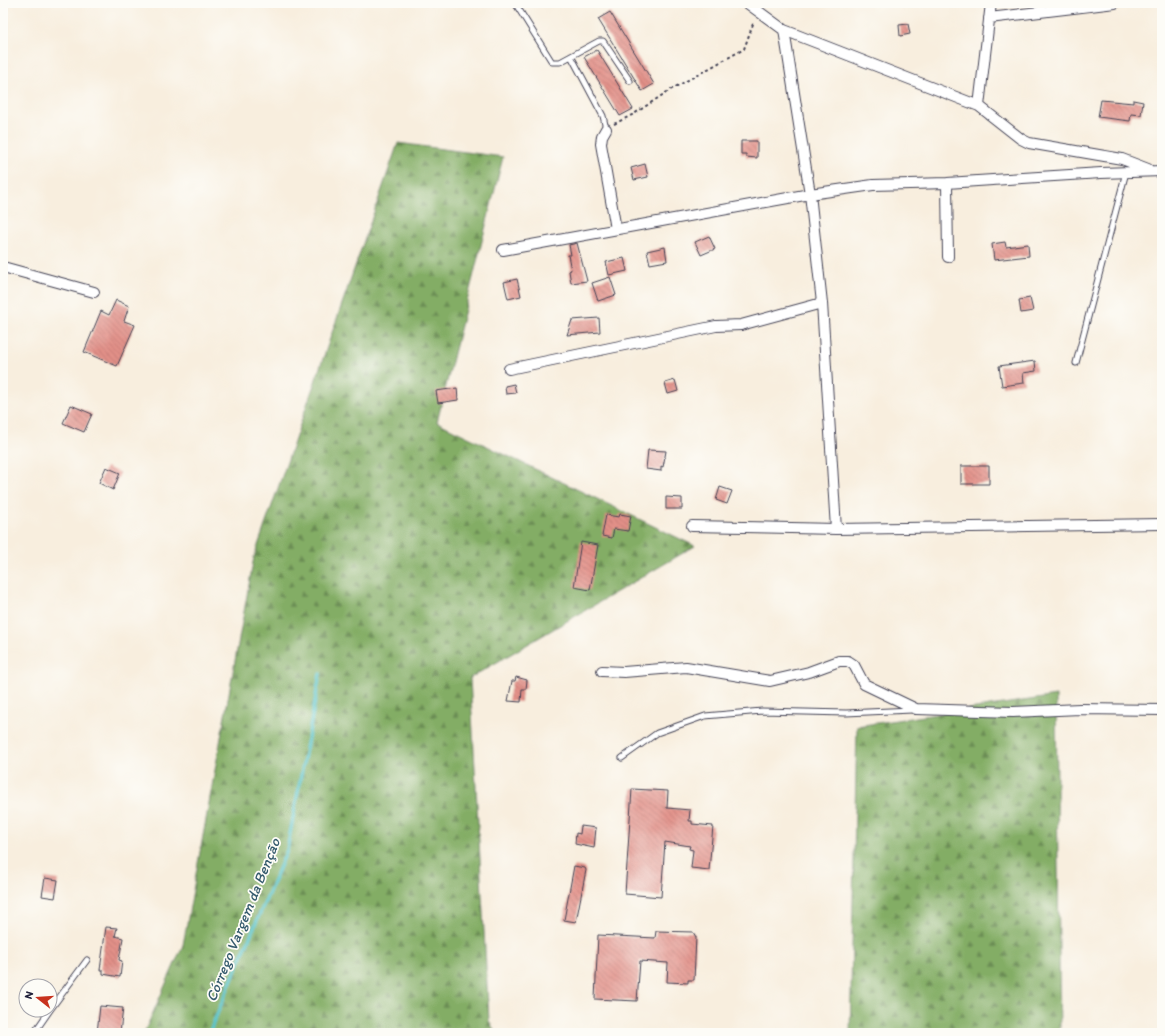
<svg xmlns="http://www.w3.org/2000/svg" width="1165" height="1036" font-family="Itim,sans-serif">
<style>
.forest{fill:url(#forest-firs);stroke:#526850}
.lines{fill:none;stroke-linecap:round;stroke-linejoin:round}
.stream{stroke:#54c2c9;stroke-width:3.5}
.building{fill:url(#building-back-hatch)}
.lane-casing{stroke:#424153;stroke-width:7}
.street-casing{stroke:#424153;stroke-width:12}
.path{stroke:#424153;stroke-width:2;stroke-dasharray:3 3;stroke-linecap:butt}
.lane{stroke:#fff;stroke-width:5}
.street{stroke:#fff;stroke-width:10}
.labels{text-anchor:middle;stroke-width:3.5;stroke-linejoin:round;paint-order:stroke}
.water-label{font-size:15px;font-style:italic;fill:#345a6d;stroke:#fdfcf7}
</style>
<defs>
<pattern id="forest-firs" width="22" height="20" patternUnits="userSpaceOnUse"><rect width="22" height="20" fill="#83ad65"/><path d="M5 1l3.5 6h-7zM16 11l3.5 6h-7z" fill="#6b8c54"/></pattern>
<pattern id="building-back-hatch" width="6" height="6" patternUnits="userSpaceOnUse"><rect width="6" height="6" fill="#e29088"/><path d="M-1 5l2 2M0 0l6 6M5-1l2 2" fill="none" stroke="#b77570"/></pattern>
</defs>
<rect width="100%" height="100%" fill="#fdfcf7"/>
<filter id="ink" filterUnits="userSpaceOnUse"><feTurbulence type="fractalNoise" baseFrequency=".025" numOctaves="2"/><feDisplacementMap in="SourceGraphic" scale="8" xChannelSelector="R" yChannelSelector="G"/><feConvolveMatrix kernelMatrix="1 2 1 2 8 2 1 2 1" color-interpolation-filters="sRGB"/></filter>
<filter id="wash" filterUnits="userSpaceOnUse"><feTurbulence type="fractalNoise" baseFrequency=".012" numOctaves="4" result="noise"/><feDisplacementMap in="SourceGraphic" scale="16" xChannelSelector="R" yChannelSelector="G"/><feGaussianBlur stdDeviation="0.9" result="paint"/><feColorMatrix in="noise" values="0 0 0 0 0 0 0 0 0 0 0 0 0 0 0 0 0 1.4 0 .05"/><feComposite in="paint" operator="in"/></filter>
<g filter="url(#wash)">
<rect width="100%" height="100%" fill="#f8eede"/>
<!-- forest -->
<path class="forest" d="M398 143 503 157 437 422 695 546 470 678 489 1021 496 1033H144L183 945 254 557Z
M1056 696 1060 1033H850L857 726Z"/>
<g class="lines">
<!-- stream -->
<path class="stream" d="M209 1033 287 850 320 674"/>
</g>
<g id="blocks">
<!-- building -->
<path class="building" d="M610 12 654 84 642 91 598 19Z
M908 24 910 34 900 36 899 25Z
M597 50 633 109 620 116 584 57Z
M1101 100 1133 103V100L1143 102 1141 115 1131 114 1130 121 1098 117Z
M741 141H757V158L746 157V154H741Z
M645 164 648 177 634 180 631 168Z
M709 236 715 249 701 255 695 242Z
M1005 242 1006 247 1028 244 1029 256 994 260 992 244Z
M577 243 587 281 571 283 569 271 571 270 568 255H571L569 245Z
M665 247 667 261 650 264 647 251Z
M624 258 627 271 609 275 606 262Z
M610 277 616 295 598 301 592 283Z
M517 279 521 296 508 299 504 282Z
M1030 298 1033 311 1021 313 1019 300Z
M116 300 129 306 124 321 135 325 117 366 84 352 101 311 109 315Z
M599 318 600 332 567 335 572 320Z
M1035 361 1036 371 1023 373 1024 383 1002 386 999 366Z
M675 380 678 391 668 394 665 383Z
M514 384 516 393 506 394 505 386Z
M457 388 458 400 438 403 436 391Z
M71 405 92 414 84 432 63 423Z
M648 450 666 451 663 467 661 466V471L646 469Z
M961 466H989V484H961Z
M106 467 120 473 113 490 99 483Z
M720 487 732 491 727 504 716 500Z
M666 497 682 498V509H666Z
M620 514 631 516 628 531 614 529 612 538 602 536 606 515 619 517Z
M581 542 598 545 590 590 574 587Z
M516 677 527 680 526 689H522L521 702 508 701 512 681H515Z
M632 789 668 791 667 808 690 810 689 821H692V824L713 826 709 870 691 868 693 850 689 849 690 846 665 842 661 897 625 894Z
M581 826 596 828 594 848 575 844 576 833 580 834Z
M574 866 585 868 586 870 576 922 564 920Z
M45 878 58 880 55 898 42 896Z
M106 927 117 928 115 936 123 938 119 960 122 961 120 977 103 974V970H100Z
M656 931 693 932 696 937 694 980H688V983L667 982 668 963 640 961 637 1001 595 999 598 935 655 938Z
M100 1006 123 1008 120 1033H97Z"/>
</g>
</g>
<g filter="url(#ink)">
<use href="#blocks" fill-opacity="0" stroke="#424153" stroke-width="1"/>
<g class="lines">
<!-- lane casing -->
<g class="lane-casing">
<path id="lane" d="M515 3 552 62H560L599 41H603L630 81
M571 56 603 116 606 129
M1076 363 1126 172
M622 758 657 733 705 716 762 711 846 713 912 710
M50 1010 87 960
M34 1033 50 1010"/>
</g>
<!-- street casing -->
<g class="street-casing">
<path id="street" d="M747 3 784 30 979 106 1021 139 1029 143 1122 159 1148 169
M989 18 1115 3
M784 30 810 194 822 303 836 529
M979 106 991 3
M606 129 602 136 601 144 616 229
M947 183 948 257
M503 250 810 194 873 185 947 183 1101 173 1162 171
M3 267 94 292
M509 369 716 326 741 325 822 303
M692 526 836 529 1162 524
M602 671 624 672 686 667 770 681 809 672 839 661H848L854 665 864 684 916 709 1013 712 1080 709 1162 710"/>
</g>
<!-- path -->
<path class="path" d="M614 124 634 114 670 90 744 49 754 21"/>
<!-- lane -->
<use href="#lane" class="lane"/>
<!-- street -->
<use href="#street" class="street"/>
</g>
</g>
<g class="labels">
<!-- water labels -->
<g class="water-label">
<text transform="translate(243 920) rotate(-68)" y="5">Córrego Vargem da Benção</text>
</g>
</g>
<!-- margin -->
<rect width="1165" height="1036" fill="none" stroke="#fdfcf7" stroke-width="16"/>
<!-- north arrow -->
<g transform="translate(38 998) rotate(287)"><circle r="19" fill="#fdfcf7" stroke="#a5a5ac"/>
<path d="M0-3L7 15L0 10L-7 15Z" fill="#c8321e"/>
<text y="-6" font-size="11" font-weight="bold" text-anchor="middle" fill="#22223b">N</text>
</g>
</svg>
